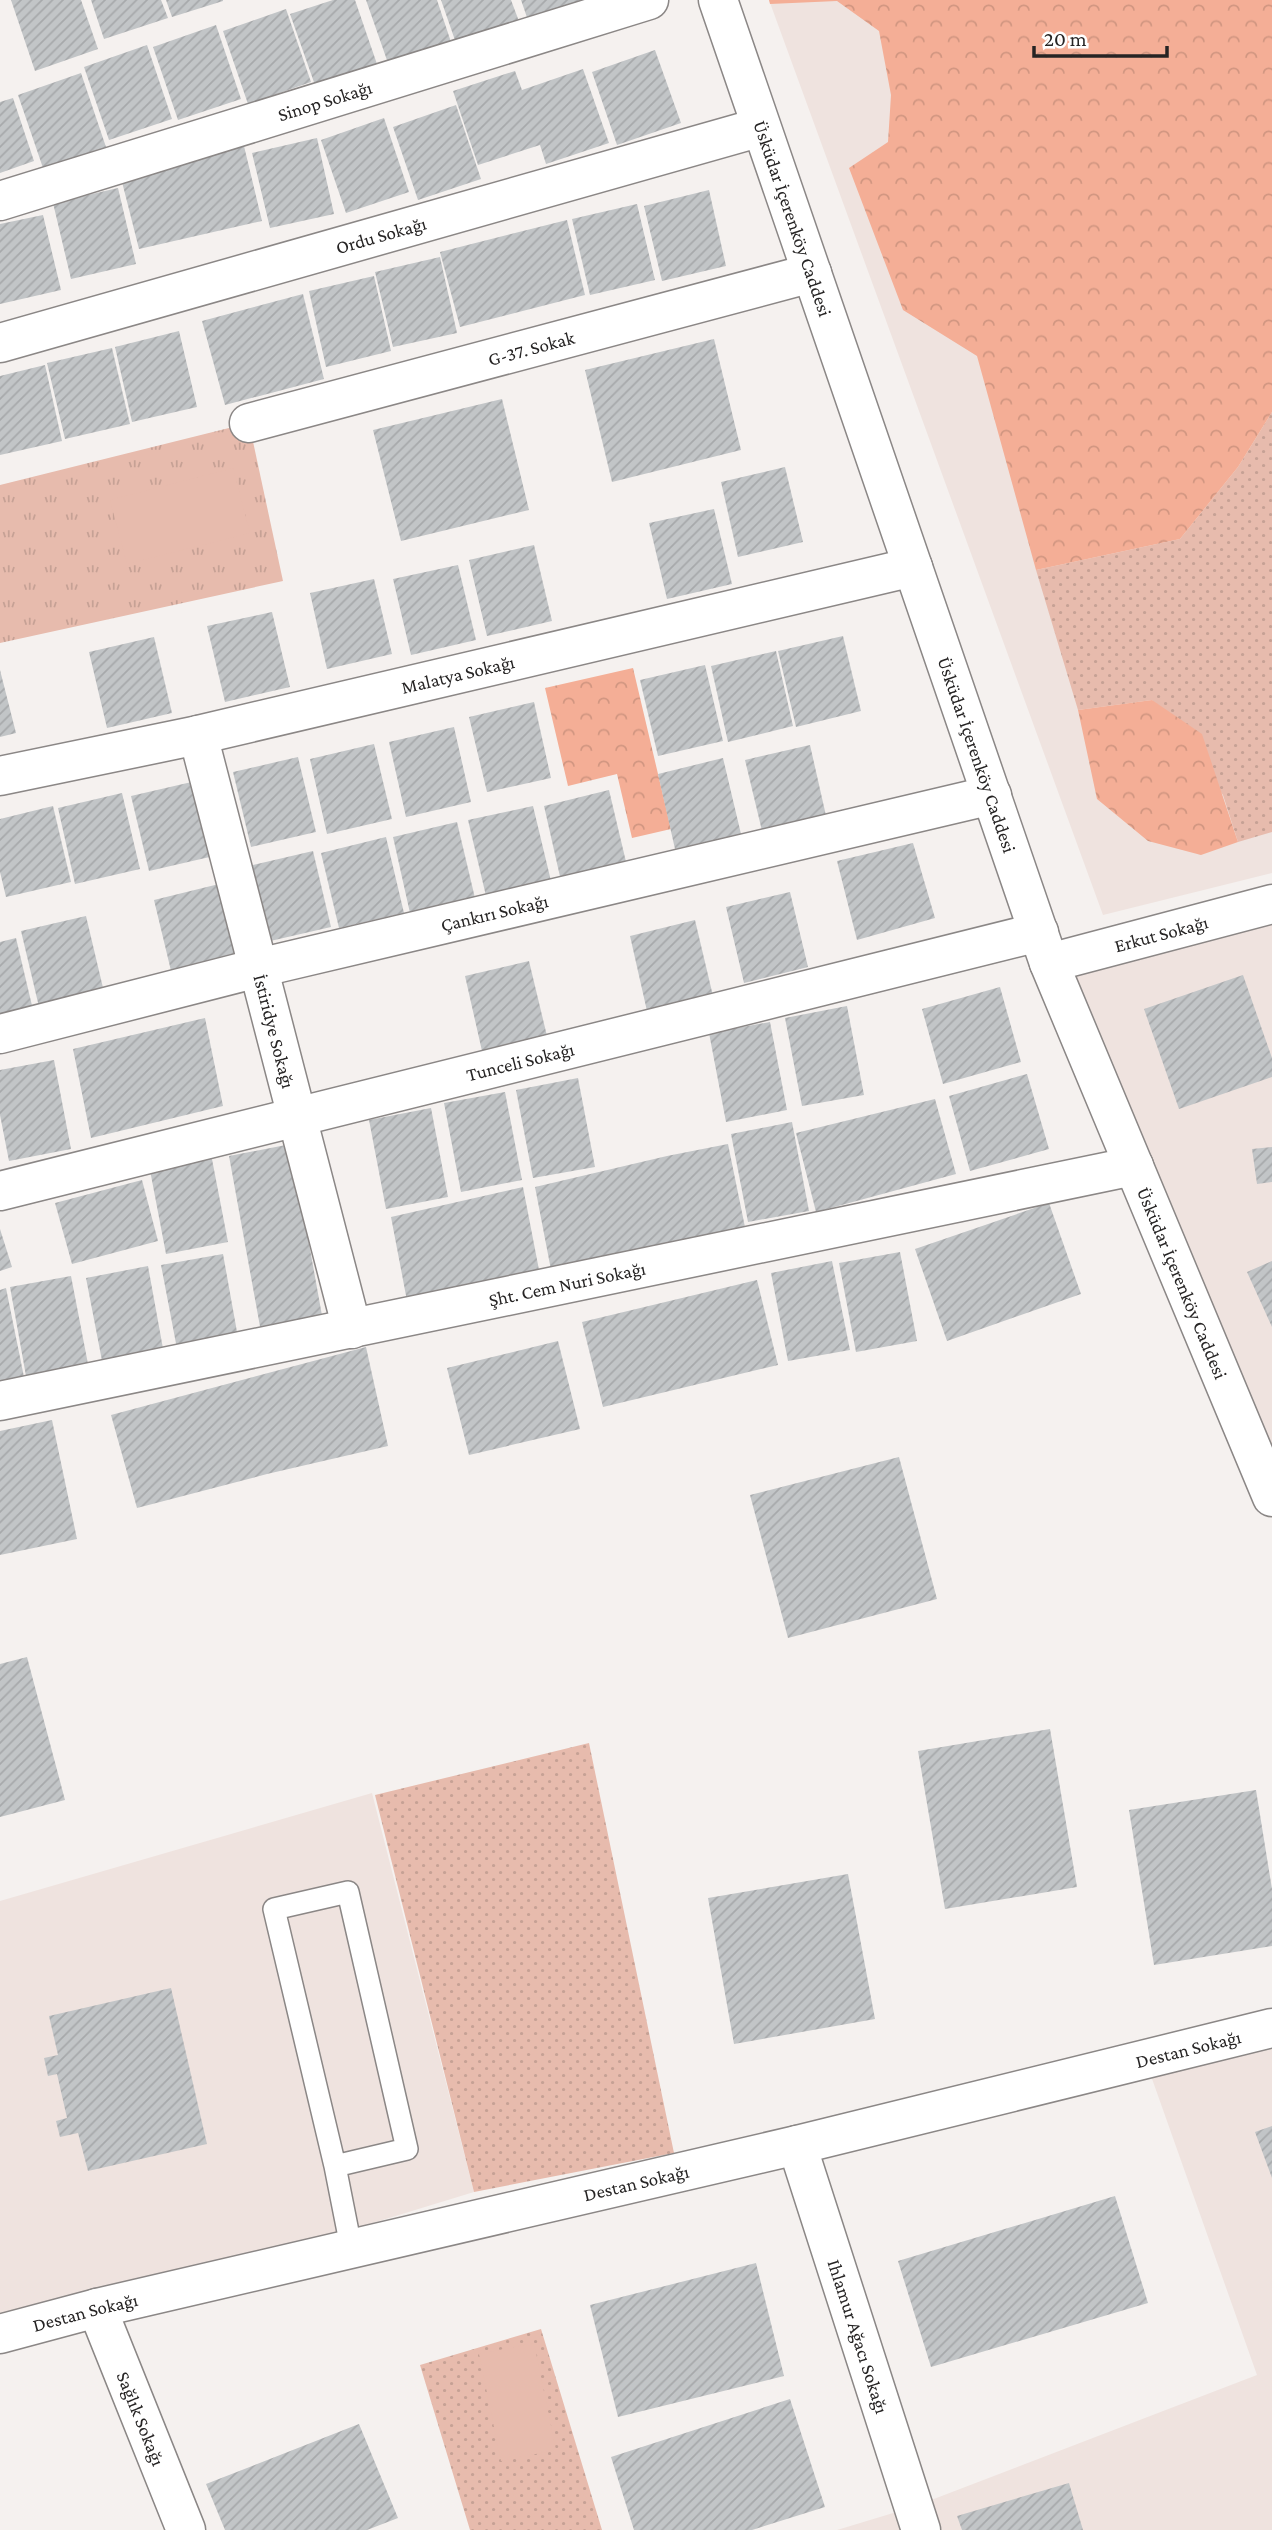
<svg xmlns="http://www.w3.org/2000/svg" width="1272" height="2530" font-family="'Crimson Pro',serif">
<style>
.built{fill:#efe3df}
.grass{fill:url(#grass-dots)}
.forest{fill:url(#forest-crowns)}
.park{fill:url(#park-tufts)}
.pitch{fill:#e7bbad}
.building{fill:url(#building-hatch)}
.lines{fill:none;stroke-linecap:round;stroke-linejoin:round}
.lane-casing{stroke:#8b8786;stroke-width:24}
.street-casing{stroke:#8b8786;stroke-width:41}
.secondary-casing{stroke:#8b8786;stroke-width:41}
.lane{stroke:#fff;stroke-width:21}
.street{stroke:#fff;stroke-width:38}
.secondary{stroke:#fff;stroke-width:38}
.labels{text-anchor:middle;stroke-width:5;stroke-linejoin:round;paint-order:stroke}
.street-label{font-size:19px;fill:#262424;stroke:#fff}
</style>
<defs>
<pattern id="grass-dots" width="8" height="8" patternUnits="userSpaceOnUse" patternTransform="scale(1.75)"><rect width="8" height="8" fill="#e7bbad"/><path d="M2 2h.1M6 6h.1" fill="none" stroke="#c6a195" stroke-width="1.8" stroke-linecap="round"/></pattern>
<pattern id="forest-crowns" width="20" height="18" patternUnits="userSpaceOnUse" patternTransform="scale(1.75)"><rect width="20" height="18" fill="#f4ae96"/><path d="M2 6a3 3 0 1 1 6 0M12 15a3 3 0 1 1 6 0" fill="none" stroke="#d19681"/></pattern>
<pattern id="park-tufts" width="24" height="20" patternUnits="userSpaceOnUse" patternTransform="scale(1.75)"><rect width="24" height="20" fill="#e7bbad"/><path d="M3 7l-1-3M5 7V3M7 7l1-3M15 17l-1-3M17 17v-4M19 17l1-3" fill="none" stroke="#c6a195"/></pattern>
<pattern id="building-hatch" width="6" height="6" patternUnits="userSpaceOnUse" patternTransform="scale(1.75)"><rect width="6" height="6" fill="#c2c5c7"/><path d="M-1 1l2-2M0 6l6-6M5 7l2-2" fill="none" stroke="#a7a9ab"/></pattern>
</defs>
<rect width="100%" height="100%" fill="#f5f1ef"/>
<!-- built -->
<path class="built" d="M769 0H1272V873L1103 915Z
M1272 904V1497L1049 963Z
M372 1793 474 2192 0 2337V1901Z
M1272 2028V2530H837L913 2507 1257 2375 1145 2059Z"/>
<!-- grass -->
<path class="grass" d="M1272 412V832L1238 842 1223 795 1152 700 1078 710 1036 570 1180 539 1238 467Z
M589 1743 674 2153 474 2192 375 1795Z
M541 2329 602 2530H470L420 2365Z"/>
<!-- forest -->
<path class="forest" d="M769 0H1272V412L1238 467 1180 539 1036 570 977 356 903 310 849 168 888 142 891 95 879 31 837 1 770 4Z
M633 668 671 829 632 838 617 774 568 786 545 688Z
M1152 700 1202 734 1238 842 1201 855 1148 841 1097 799 1078 710Z"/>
<!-- park -->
<path class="park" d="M249 423 283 581 0 643V485Z"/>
<!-- pitch -->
<path class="pitch" d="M233 468 250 533 127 564 110 500Z
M534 2343 556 2450 501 2461 479 2354Z"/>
<!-- building -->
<path class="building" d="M11 0H81L98 49 35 71Z
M91 0H161L168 18 104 39Z
M166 0H223V1L172 17Z
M333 0H355L378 67 316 88 290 14Z
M366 0H437L452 45 389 66Z
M441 0H511L520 24 457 46Z
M521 0H612L531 29Z
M286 9 311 82 248 104 223 31Z
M216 25 241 99 178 120 153 47Z
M147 45 172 119 109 140 84 67Z
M655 50 681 123 617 145 592 72Z
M583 69 609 143 546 164 540 145 478 165 453 91 515 71 522 90Z
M81 73 106 147 43 168 18 95Z
M13 98 34 161 0 173V102Z
M456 105 481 179 418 200 393 127Z
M384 118 409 192 346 213 321 140Z
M317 138 334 214 270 228 252 153Z
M244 146 262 221 139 249 120 174Z
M118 188 136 264 71 279 53 203Z
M709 190 726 266 662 281 644 206Z
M637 204 655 280 590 295 572 219Z
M43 215 61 290 0 304V224Z
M567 220 585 295 460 327 440 252Z
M440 257 457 333 393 347 375 272Z
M374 276 391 351 326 367 309 291Z
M303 294 324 379 225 405 202 321Z
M179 331 197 407 132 422 115 347Z
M714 339 741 450 612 482 585 370Z
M112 348 130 424 65 439 47 363Z
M45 365 62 441 0 455V376Z
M502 399 529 510 401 541 373 430Z
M785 467 803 542 738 557 721 482Z
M714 509 732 584 667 599 649 523Z
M534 545 552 621 487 636 469 560Z
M458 565 476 640 411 655 393 579Z
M374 579 392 654 327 669 310 593Z
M272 612 290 687 225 702 207 626Z
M843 636 861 711 796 727 778 651Z
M154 637 172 713 107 728 89 652Z
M776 651 793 726 728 742 711 666Z
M705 665 723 741 658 756 640 680Z
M0 670 16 733 0 737Z
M534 702 551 778 487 792 469 717Z
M454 727 471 802 406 817 389 742Z
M374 744 392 819 327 834 310 759Z
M810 745 827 820 763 835 745 760Z
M298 757 316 832 251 847 233 772Z
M723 758 741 834 675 849 658 774Z
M196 781 214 856 149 871 131 796Z
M609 790 627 866 561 881 544 806Z
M122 793 140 869 75 884 58 808Z
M53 806 71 882 6 897 0 872V819Z
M533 806 551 881 486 896 468 820Z
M457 822 475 898 410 913 393 837Z
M386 837 404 913 339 928 321 853Z
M913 843 935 918 857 940 837 861Z
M313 851 331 927 266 942 249 866Z
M219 884 237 960 172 975 154 900Z
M790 892 808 967 744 983 726 907Z
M86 916 104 992 39 1007 21 931Z
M695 920 713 996 647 1011 630 936Z
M16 938 34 1014 0 1021V942Z
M529 961 547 1036 482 1051 465 976Z
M1243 975 1272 1058V1077L1179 1109 1144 1009Z
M1000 987 1021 1062 943 1084 922 1009Z
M847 1006 864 1095 802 1106 785 1018Z
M205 1018 223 1106 91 1138 73 1049Z
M770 1022 787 1110 726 1122 709 1033Z
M54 1060 71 1149 9 1161 0 1115V1070Z
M1027 1074 1049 1149 970 1171 949 1096Z
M578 1078 595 1167 533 1178 516 1090Z
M505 1092 522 1180 461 1192 444 1103Z
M935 1099 956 1174 816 1212 796 1133Z
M431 1108 448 1197 386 1209 369 1120Z
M792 1122 809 1211 748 1222 731 1134Z
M291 1144 323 1321 261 1332 229 1156Z
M728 1144 746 1232 552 1275 535 1187 667 1156Z
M1272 1147V1182L1257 1184 1252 1149Z
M211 1154 228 1242 166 1254 149 1165Z
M142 1180 158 1241 72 1264 55 1203Z
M523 1187 540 1275 408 1306 391 1217Z
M1049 1203 1081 1294 947 1341 915 1249Z
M0 1229 12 1267 0 1271Z
M900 1252 917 1341 856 1352 839 1263Z
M223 1254 239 1343 178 1354 161 1265Z
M832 1261 850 1350 788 1361 771 1273Z
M1272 1261V1327L1247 1272Z
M148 1266 164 1354 103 1366 86 1278Z
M71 1276 88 1364 26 1376 10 1287Z
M757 1280 778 1365 603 1407 582 1322Z
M6 1288 24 1377 0 1381V1290Z
M558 1341 580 1429 469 1455 447 1368Z
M366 1347 388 1446 267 1474 137 1508 111 1415Z
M52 1420 77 1539 0 1555V1431Z
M899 1457 937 1599 788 1638 750 1495Z
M27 1657 65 1800 0 1817V1664Z
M1050 1729 1077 1887 945 1909 918 1751Z
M1256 1790 1272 1889V1946L1154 1965 1129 1810Z
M848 1874 875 2019 734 2044 708 1898Z
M171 1988 207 2144 88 2171 78 2133 60 2137 56 2121 67 2118 57 2074 48 2076 44 2058 58 2055 49 2016Z
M1272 2126V2178L1255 2132Z
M1115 2196 1148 2303 931 2367 898 2261Z
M756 2263 784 2376 618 2417 590 2305Z
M790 2399 825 2507 752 2530H634L611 2457Z
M359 2424 398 2518 367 2530H225L206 2484Z
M1069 2483 1083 2530H962L957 2516Z"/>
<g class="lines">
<!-- lane casing -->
<g class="lane-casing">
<path id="lane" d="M335 2166 407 2149 348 1892 274 1909 335 2166 351 2247"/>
</g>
<!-- street casing -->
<g class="street-casing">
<g id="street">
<path id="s1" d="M0 201 649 0"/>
<path id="s2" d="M0 343 761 127"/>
<path id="s3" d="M249 423 812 273"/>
<path id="s4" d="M198 735 352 1329"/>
<path id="s5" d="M0 776 198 735 913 567"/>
<path id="s6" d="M1049 963 1272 904"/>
<path id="s7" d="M0 1034 258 968 992 795"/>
<path id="s8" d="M0 1191 1039 932"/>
<path id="s9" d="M0 1401 1134 1166"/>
<path id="s10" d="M797 2145 921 2530"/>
<path id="s11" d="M97 2308 186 2530"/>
<path id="s12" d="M0 2334 97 2308 797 2145 1272 2028"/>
</g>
</g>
<!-- secondary casing -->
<g class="secondary-casing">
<g id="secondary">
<path id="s13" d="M718 0 1049 963 1272 1497"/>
</g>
</g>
<!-- lane -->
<use href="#lane" class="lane"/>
<!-- street -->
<use href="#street" class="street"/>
<!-- secondary -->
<use href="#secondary" class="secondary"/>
</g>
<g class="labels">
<!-- street labels -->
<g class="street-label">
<text dy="7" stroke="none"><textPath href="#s1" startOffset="340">Sinop Sokağı</textPath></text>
<text dy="7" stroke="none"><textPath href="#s13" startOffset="231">Üsküdar İçerenköy Caddesi</textPath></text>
<text dy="7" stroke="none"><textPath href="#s2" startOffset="396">Ordu Sokağı</textPath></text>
<text dy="7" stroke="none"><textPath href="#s3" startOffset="292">G-37. Sokak</textPath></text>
<text dy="7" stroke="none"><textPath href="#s5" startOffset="469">Malatya Sokağı</textPath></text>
<text dy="7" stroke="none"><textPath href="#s13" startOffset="798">Üsküdar İçerenköy Caddesi</textPath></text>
<text dy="7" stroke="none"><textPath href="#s7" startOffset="509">Çankırı Sokağı</textPath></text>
<text dy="7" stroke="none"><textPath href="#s6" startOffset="116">Erkut Sokağı</textPath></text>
<text dy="7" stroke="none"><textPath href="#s4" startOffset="306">İstiridye Sokağı</textPath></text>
<text dy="7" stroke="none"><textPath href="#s8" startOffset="536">Tunceli Sokağı</textPath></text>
<text dy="7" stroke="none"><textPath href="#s13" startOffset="1365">Üsküdar İçerenköy Caddesi</textPath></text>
<text dy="7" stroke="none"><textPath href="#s9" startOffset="579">Şht. Cem Nuri Sokağı</textPath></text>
<text dy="7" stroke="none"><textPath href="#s12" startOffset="1222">Destan Sokağı</textPath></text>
<text dy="7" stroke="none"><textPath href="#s12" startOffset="654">Destan Sokağı</textPath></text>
<text dy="7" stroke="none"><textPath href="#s12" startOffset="88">Destan Sokağı</textPath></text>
<text dy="7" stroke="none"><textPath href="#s10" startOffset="201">Ihlamur Ağacı Sokağı</textPath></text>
<text dy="7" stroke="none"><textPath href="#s11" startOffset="119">Sağlık Sokağı</textPath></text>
</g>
</g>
<!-- scale -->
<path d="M1034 46v10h133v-10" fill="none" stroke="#262424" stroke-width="3.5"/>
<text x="1044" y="46" font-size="21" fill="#262424" stroke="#ffffff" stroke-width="5" paint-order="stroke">20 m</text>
</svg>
